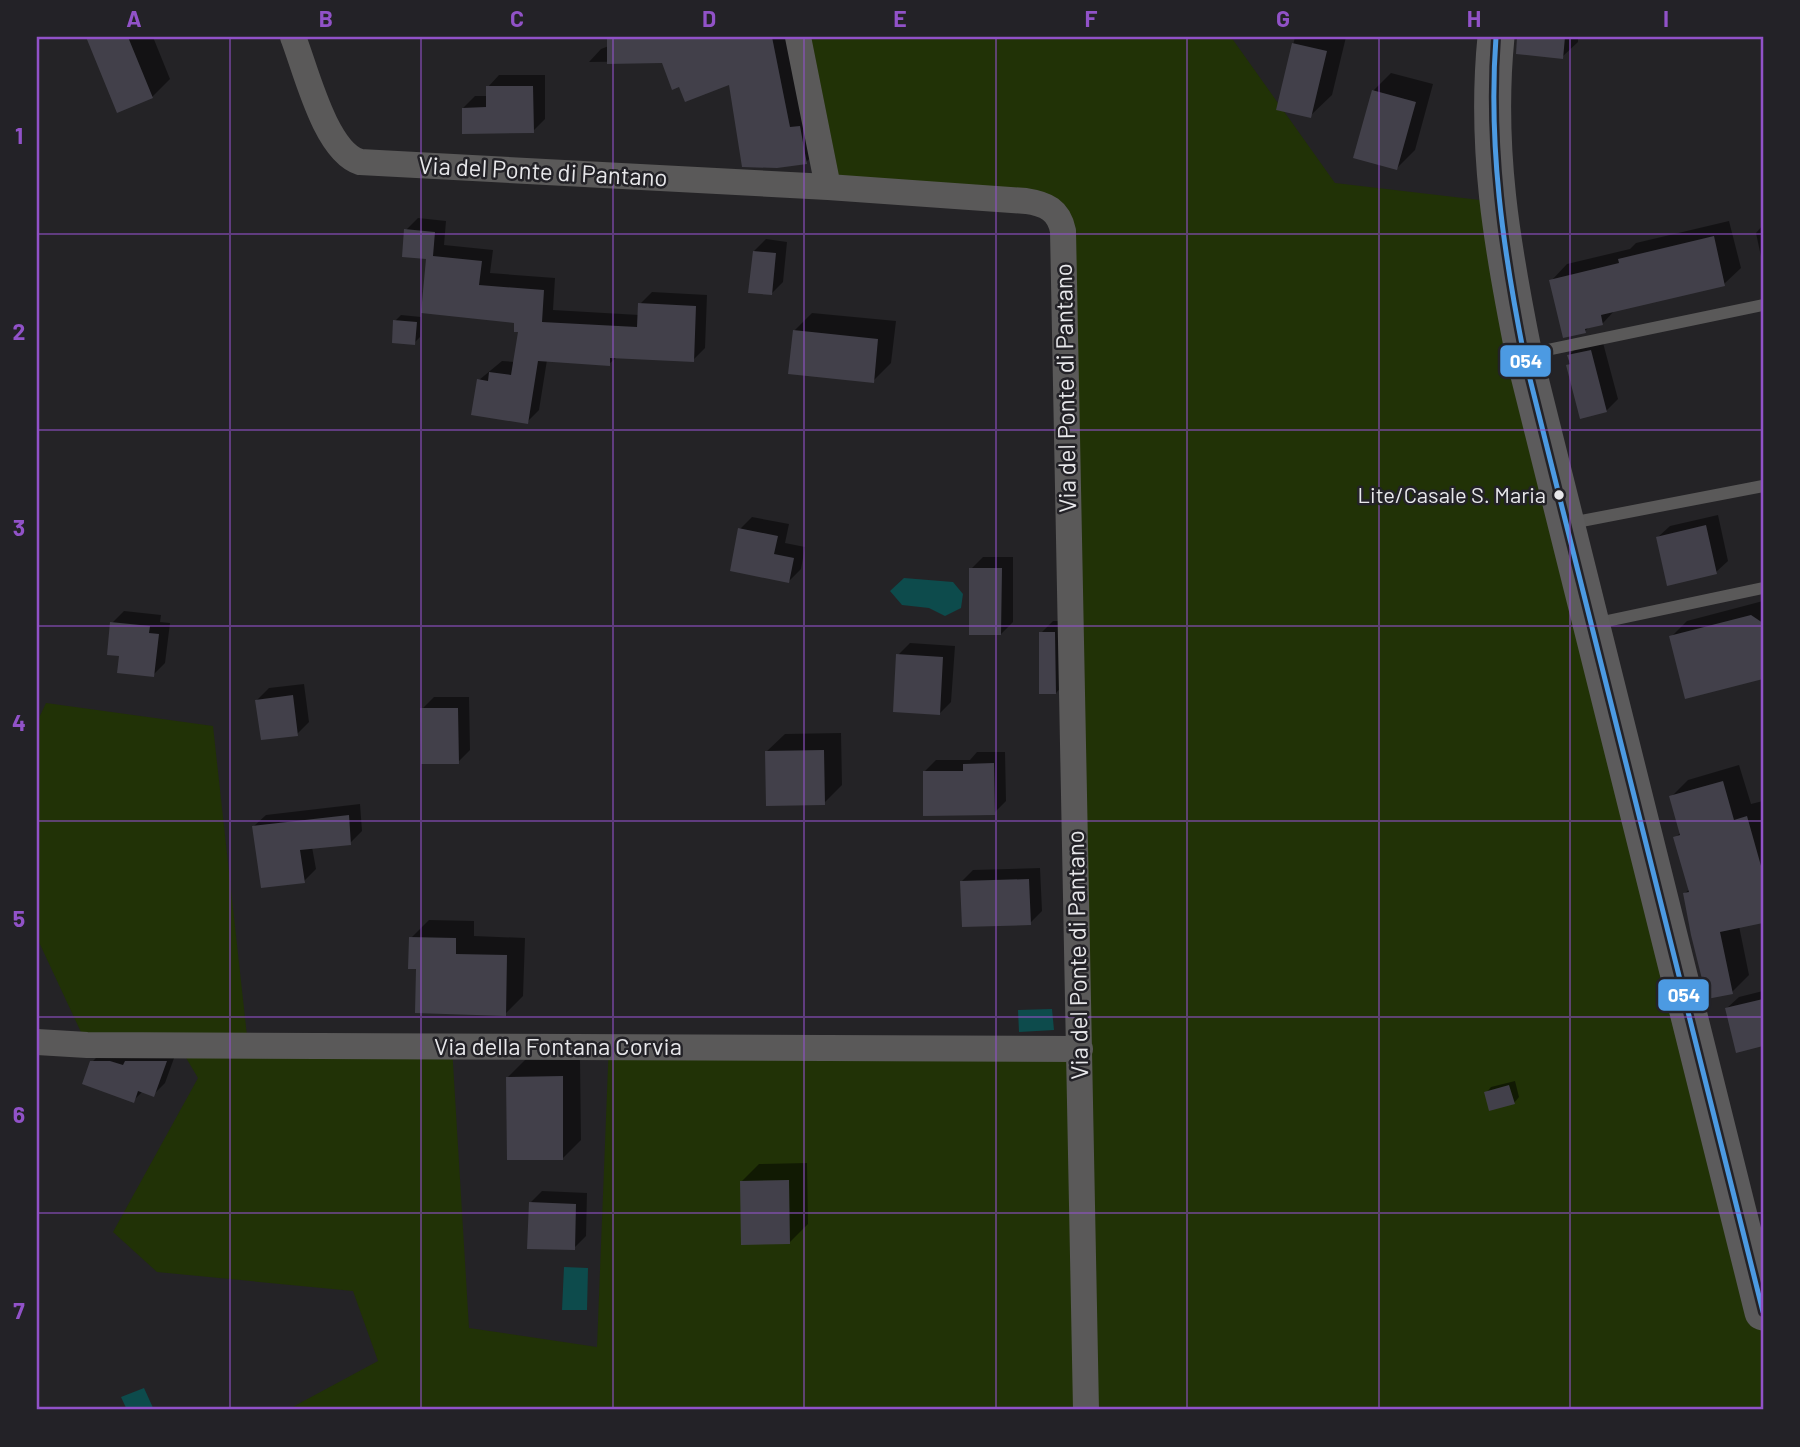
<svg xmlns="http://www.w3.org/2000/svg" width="1800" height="1447" font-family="Barlow,sans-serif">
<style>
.grass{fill:#213206}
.water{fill:#0d4b4c}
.shadow{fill:#0007}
.building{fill:#42404a}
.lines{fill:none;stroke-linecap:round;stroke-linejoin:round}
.lane{stroke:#5a5959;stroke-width:12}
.street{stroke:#5a5959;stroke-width:26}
.secondary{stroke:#5c5b5c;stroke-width:37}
.bus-1-casing{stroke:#232227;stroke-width:10}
.bus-1{stroke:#4c9ae2;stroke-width:5}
.grid{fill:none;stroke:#9152c8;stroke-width:2;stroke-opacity:0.55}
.bus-dot{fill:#e8e8eb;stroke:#232227;stroke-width:2.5}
.labels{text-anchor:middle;stroke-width:5;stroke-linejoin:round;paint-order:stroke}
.bus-label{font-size:22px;fill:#e8e8eb;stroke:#232227;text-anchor:end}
.street-label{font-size:24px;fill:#e8e8eb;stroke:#232227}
.line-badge{stroke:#232227;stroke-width:2.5}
.badge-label{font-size:19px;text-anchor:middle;font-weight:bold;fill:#fff}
.neatline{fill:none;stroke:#9152c8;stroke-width:2.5}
.grid-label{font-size:23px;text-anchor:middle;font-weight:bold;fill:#9152c8}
</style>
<rect width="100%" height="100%" fill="#242326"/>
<!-- grass -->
<path class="grass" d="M798 37H1231L1335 183 1497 202 1763 1261V1410H287L378 1361 353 1291 157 1272 113 1232 198 1078 179 1046 87 1045 37 938V722L46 703 213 726 248 1045 452 1047 469 1328 597 1347 609 1042 1079 1049 1057 216 828 187Z"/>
<!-- water -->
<path class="water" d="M904 578 953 582 963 594 961 608 945 616 929 608 902 605 890 591Z
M1052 1009 1054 1030 1019 1032 1018 1010Z
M564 1267 588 1268 587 1310H562Z
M144 1388 154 1410H127L121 1397Z"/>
<!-- shadow -->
<path class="shadow" d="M88 37H153L170 79 152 97 118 110Z
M609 37H787L819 150 806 162 731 83 680 85 663 61 589 62 601 49 609 46Z
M1295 37H1346L1332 95 1310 116 1278 108Z
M1531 37H1578V42L1562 57 1529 54Z
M1391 73 1433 84 1415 150 1397 168 1373 91Z
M499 75H545V119L533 131 463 108 475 96H488V87Z
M418 218 446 221 444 245 493 250 490 273 555 278 553 310 639 315 640 304 652 292 707 295 705 348 693 360 617 357 609 364 547 360 539 410 527 422 479 380 502 361 515 362 520 330 516 321 428 258 406 230Z
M1729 221 1741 268 1724 284 1616 309 1603 323 1590 326 1585 331 1551 281 1567 264 1630 249 1636 243Z
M1763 225V266L1756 233Z
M766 239 787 242 783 282 771 294 754 251Z
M812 313 896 321 891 363 873 381 794 331Z
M401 315 421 317 420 337 414 343 395 321Z
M1602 339 1618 399 1606 411 1568 365 1571 362 1569 355 1581 343Z
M1718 515 1728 561 1716 572 1658 537 1670 526Z
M752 517 789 524 785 543 805 547 801 569 789 581 740 529Z
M983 557H1013V622L1001 634 971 569Z
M1763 601V677L1687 697 1671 637 1687 621Z
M124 611 161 615 160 622 170 623 165 663 153 675 121 655 112 623Z
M1053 621H1066L1067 681 1056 693 1041 633Z
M910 643 955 646 951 702 939 714 898 655Z
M304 684 309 722 297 734 257 700 269 688Z
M434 697H469L470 750 458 762 422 709Z
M841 733 842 785 824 803 766 752 785 734Z
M977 752H1005L1006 801 994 813 924 772 936 760H970Z
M1739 765 1751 804 1763 801V921L1739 926 1749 975 1732 992 1685 893 1690 889 1675 838 1681 832 1671 797 1688 780Z
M360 804 362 831 350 843 312 847 316 869 304 881 254 826 266 815Z
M1040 868 1042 911 1030 923 961 882 973 870Z
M429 920 474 921V936L525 938 523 996 505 1014 417 968 411 938Z
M1763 991V1044L1737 1051 1727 1008 1739 997Z
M104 1050H177L165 1083 153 1095 143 1091 133 1101 92 1062Z
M526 1059H580L581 1140 563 1158 508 1077Z
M1515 1081 1519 1097 1514 1103 1486 1093 1491 1087Z
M807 1163 808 1224 790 1242 741 1182 759 1164Z
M542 1191 587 1193 586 1236 574 1248 530 1203Z"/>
<!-- building -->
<path class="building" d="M86 37H128L153 98 117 113Z
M607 37H772L790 127 800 126 807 164 777 168 742 167 729 85 685 102 679 87 672 90 662 63 607 64Z
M1517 37H1565L1563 59 1516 54Z
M1292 43 1327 51 1311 118 1276 110Z
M486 86H533L534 133 462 134V108L486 107Z
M1372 90 1416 102 1397 170 1353 158Z
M404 229 435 232 433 256 482 261 479 285 544 290 542 322 637 327 638 303 696 306 694 362 610 358V366L538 361 528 424 471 415 477 379 488 381 489 372 511 375 518 332H514V323L421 313 426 259 402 257Z
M1714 236 1725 286 1601 315 1603 325 1585 329 1586 333 1563 338 1549 280 1619 263 1618 259Z
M753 251 776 253 772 295 748 293Z
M393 320 417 322 415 345 392 343Z
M793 330 878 339 874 383 788 374Z
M1591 350 1607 412 1580 419 1566 365 1570 364 1567 355Z
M1706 525 1717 574 1667 586 1656 537Z
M738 528 778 536 774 554 794 558 789 583 730 571Z
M969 568H1002L1001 635H969Z
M1751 615 1763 623V679L1685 699 1669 636Z
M110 622 150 626 149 633 159 634 154 677 117 673 119 656 107 655Z
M1039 632H1055L1056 694H1039Z
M896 654 943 657 940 715 893 712Z
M293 695 298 736 261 740 255 700Z
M420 708H458L459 764H421Z
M824 750 825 805 766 806 765 751Z
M994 763 995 815 923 816V771H963V764Z
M1723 781 1734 820 1747 816 1763 873V923L1720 932 1733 994 1707 999 1691 935 1683 893 1689 892 1673 837 1680 835 1669 796Z
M349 815 351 845 300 850 305 883 261 888 252 826Z
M1029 879 1031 925 962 927 960 881Z
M409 937 456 938V954L507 955 506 1016 415 1013 416 969H408Z
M1763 999V1046L1736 1053 1725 1008Z
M90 1061H110L123 1065 125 1061H167L154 1097 138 1091 134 1103 82 1084Z
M563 1076V1160H507L506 1077Z
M1509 1085 1515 1104 1489 1111 1484 1092Z
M789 1180 790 1244 741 1245 740 1181Z
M529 1202 576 1204 575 1250 527 1249Z"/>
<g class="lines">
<!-- lane -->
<path class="lane" d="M1528 354 1763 305
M1571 523 1763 486
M1593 624 1763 588"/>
<!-- street -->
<path class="street" d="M293 37C306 70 325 151 360 162L828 187 1026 201C1046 204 1059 210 1063 231L1086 1410
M798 37 828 187
M37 1042 87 1045 1080 1049"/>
<!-- secondary -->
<path class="secondary" d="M1496 37C1485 148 1502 246 1524 355L1763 1312"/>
<!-- bus-1 casing -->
<g class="bus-1-casing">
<path id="bus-1" d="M1496 37C1488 145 1503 249 1524 355L1763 1312"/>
</g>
<!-- bus-1 -->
<use href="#bus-1" class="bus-1"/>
</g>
<!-- grid -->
<path class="grid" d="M230 37V1410M421 37V1410M613 37V1410M804 37V1410M996 37V1410M1187 37V1410M1379 37V1410M1570 37V1410M37 234H1763M37 430H1763M37 626H1763M37 821H1763M37 1017H1763M37 1213H1763"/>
<!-- markers -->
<circle class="bus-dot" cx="1559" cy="495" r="6"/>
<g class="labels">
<!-- bus labels -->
<g class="bus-label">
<text x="1546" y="503">Lite/Casale S. Maria</text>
</g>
<!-- street labels -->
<g class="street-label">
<text transform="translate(543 172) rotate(3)" y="8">Via del Ponte di Pantano</text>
<text transform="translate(1066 388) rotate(-91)" y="8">Via del Ponte di Pantano</text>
<text transform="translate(1078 955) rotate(-91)" y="8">Via del Ponte di Pantano</text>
<text x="558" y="1055">Via della Fontana Corvia</text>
</g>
</g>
<g class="line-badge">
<rect x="1499" y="344" width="53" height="34" rx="7" fill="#4c9ae2"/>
<rect x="1657" y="978" width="53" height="34" rx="7" fill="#4c9ae2"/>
</g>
<g class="badge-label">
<text x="1526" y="368">054</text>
<text x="1684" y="1002">054</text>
</g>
<!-- border -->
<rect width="1800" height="1447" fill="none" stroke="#232227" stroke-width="77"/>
<rect x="38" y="38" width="1724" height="1370" class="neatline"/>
<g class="grid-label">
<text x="134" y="27">A</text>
<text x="326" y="27">B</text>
<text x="517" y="27">C</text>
<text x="709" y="27">D</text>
<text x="900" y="27">E</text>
<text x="1091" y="27">F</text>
<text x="1283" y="27">G</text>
<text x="1474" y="27">H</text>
<text x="1666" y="27">I</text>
<text x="19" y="144">1</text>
<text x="19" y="340">2</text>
<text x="19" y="536">3</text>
<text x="19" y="731">4</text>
<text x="19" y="927">5</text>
<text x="19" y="1123">6</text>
<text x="19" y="1319">7</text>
</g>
</svg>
